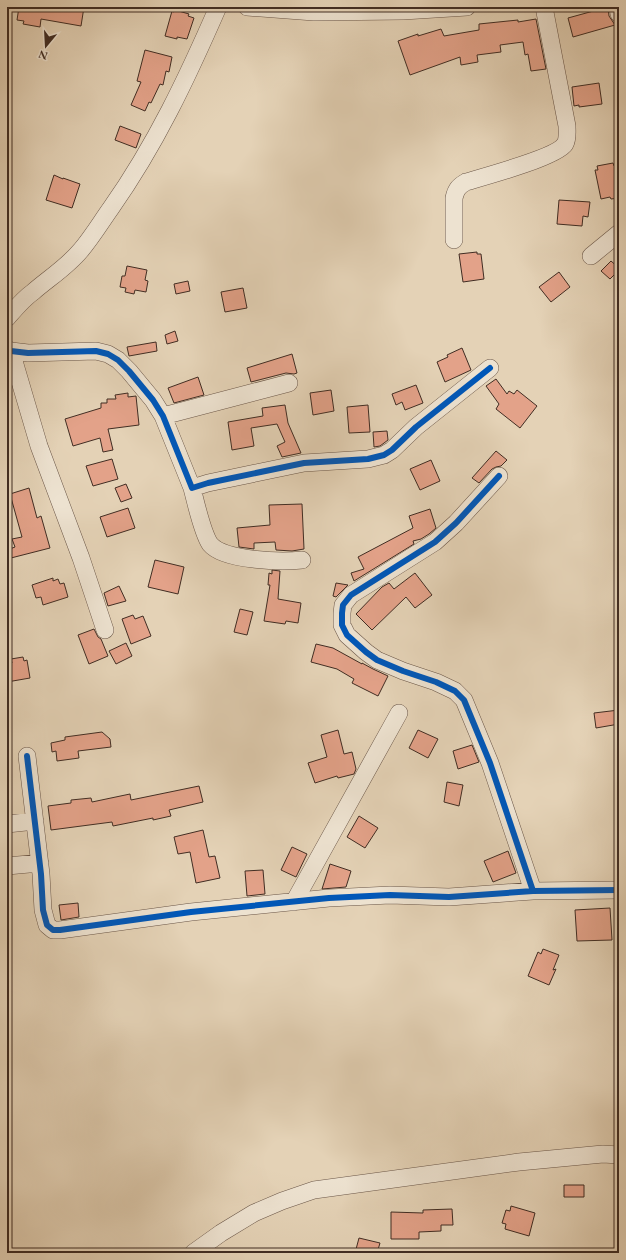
<svg xmlns="http://www.w3.org/2000/svg" width="626" height="1260" font-family="'EB Garamond',serif">
<style>
.building{fill:#e3a289;stroke:#412d23}
.lines{fill:none;stroke-linecap:round;stroke-linejoin:round}
.minor-casing{stroke:#6a5648;stroke-width:18}
.minor{stroke:#ede2d0;stroke-width:17}
.cycleway-casing{stroke:#ede2d0;stroke-width:8}
.cycleway{stroke:#0057b8;stroke-width:6}
</style>
<rect width="100%" height="100%" fill="#e4d2b6"/>
<filter id="stains"><feTurbulence type="fractalNoise" baseFrequency=".005" numOctaves="4"/><feColorMatrix values="0 0 0 0 .2 0 0 0 0 .09 0 0 0 0 .02 0 0 0 .5 -.17"/></filter>
<radialGradient id="worn" r=".72"><stop offset=".6" stop-color="#630" stop-opacity="0"/><stop offset="1" stop-color="#630" stop-opacity=".3"/></radialGradient>
<!-- building -->
<path class="building" d="M19 7H84L81 26 41 19 40 27 23 24 24 21 17 20Z
M608 7 609 16 615 25 573 37 568 18Z
M175 10 189 14 188 16 194 18 187 39 177 37V39L165 36 172 11 174 12Z
M536 19 546 69 531 71 528 54 525 55 523 42 500 45 501 52 477 55 478 62 461 65 460 57 410 75 398 41 418 34V36L441 29 444 36 479 30V24L518 20V22Z
M145 50 172 57 169 72 166 71 163 85 160 84 151 103 149 102 145 111 131 105 141 82 137 81Z
M599 83 602 104 579 107V105L574 106 572 87Z
M120 126 141 134 136 148 115 140Z
M613 163 614 166 619 165V198L611 199 610 197 601 199 595 170H598L597 166Z
M54 175 63 179V178L80 184 72 208 46 200Z
M559 200 590 202 588 217 583 216 582 226 557 224Z
M477 252V254H481L484 279 463 282 459 254Z
M611 261 619 268V270L610 279 601 271Z
M127 266 147 270 145 280 148 281 146 292 135 290 134 294 125 292 126 288 120 287 122 276H125Z
M559 272 570 287 551 302 539 287Z
M188 281 190 291 176 294 174 284Z
M243 288 247 308 225 312 221 292Z
M175 331 178 341 167 344 165 335Z
M156 342 157 351 129 356 127 347Z
M462 348 471 370 445 382 437 362 448 357 447 355Z
M292 354 297 373 294 374 286 373 251 382 247 368Z
M198 377 204 395 174 403 168 388Z
M496 379 507 394 509 391 514 394 517 390 537 406 520 428 496 409 499 404 486 386Z
M416 385 423 403 405 410 402 402 396 405 392 394Z
M331 390 334 411 313 415 310 393Z
M128 393V397L136 396 139 425 108 429 113 450 103 452 100 438 73 446 65 419 101 408V403H107V399H116L115 395Z
M285 405 288 423 301 453 282 457 277 446 285 442 277 424 251 428 254 446 232 450 228 422 263 416 262 408Z
M368 405 370 432 349 433 347 407Z
M387 431 388 440 380 446 374 447 373 432Z
M496 451 507 460 501 466 496 467 492 469 479 483 472 478Z
M112 459 118 479 93 486 86 466Z
M431 460 440 481 420 490 410 469Z
M126 484 132 498 121 502 115 488Z
M29 488 37 518 41 516 50 548 7 559V550L15 547 12 539 22 537 10 494Z
M302 504 304 549 292 551 276 550 275 542 254 543V549L239 547 237 528 270 525 269 505Z
M128 508 135 528 107 537 100 517Z
M430 509 436 528 429 534 421 539 413 541 414 544 354 581 351 573 364 569 358 557 413 528 409 516Z
M155 560 184 567 178 594 148 587Z
M272 570 280 571 278 599 301 603 298 623 286 621 285 624 264 621 270 585H268L269 573 272 574Z
M415 573 432 595 415 608 406 597 372 630 356 614 382 587 389 583 394 589Z
M53 578V581L58 579 60 584 64 583 68 597 43 605 41 597 36 598 32 585Z
M336 583 348 585 336 597 333 596Z
M119 586 126 601 108 606 104 593Z
M240 609 253 612 247 635 234 632Z
M133 615 135 619 143 616 151 636 131 644 122 619Z
M94 629 98 637 101 639 108 656 89 664 78 635Z
M126 643 132 656 116 664 109 651Z
M316 644 333 648 362 664V663L373 669 388 676 378 696 352 683 354 679 337 669 311 662Z
M23 657 24 661 27 660 30 678 7 682V663H12L11 659Z
M619 710V724L596 728 594 713Z
M338 730 344 754 352 752 356 769 354 774 338 778 337 776 315 783 308 763 327 757 321 735Z
M418 730 438 739 428 758 409 748Z
M102 732 110 739 111 747 78 751 79 758 57 761 56 751 52 752 51 743 65 740V737Z
M472 745 479 762 458 769 453 751Z
M447 782 463 785 459 806 444 802Z
M199 786 203 802 169 810 171 816 153 820V818L113 826 112 822 51 830 48 806 71 803V800L91 798 92 802 130 794 131 800Z
M359 816 378 828 365 848 347 837Z
M203 830 209 857 215 856 220 878 196 883 190 852 178 854 174 837Z
M292 847 307 854 296 877 281 870Z
M508 851 516 873 493 882 484 861Z
M330 864 351 871 346 887 322 889Z
M263 870 265 894 247 896 245 871Z
M78 903 79 917 61 920 59 905Z
M610 908 612 940 577 941 575 910Z
M543 949 559 955 553 970 556 969 549 985 528 976 538 952 541 954Z
M564 1185H584V1197H564Z
M511 1206 535 1213 529 1236 505 1229 506 1224 502 1223 506 1210 510 1211Z
M452 1209 453 1225H441V1231L419 1232V1239H391V1212L423 1213V1210Z
M359 1238 380 1243 377 1253H355Z"/>
<g class="lines">
<!-- minor casing -->
<g class="minor-casing">
<path id="minor" d="M247 7 314 12 403 11 467 7
M618 7 619 14
M454 240V198C456 189 459 186 466 182 483 177 557 157 565 144 568 139 567 132 567 126L544 7
M591 256 619 233
M7 318C15 309 23 299 33 292 49 278 67 267 81 250 92 237 101 222 111 208 156 144 187 78 218 7
M7 349 11 351 28 353 96 351 108 354 118 360 129 371 153 400 163 416 192 488 208 483 304 463 368 459 384 455 392 450 416 427 490 368
M11 351 39 446 81 558 105 630
M163 416 289 383
M499 476 456 523 435 542 351 595 343 605 342 613V625L347 635 366 652 377 660 403 671 436 682 455 691 464 700 490 763 533 891
M192 488C196 503 202 532 210 544 224 561 281 562 302 560
M27 756 41 874 43 910 47 925 53 930H60L191 912 329 898 390 895 449 897 533 891 619 890
M7 824 35 821
M7 866 40 863
M294 902 399 713
M193 1253 221 1233 254 1213 282 1201 314 1190 519 1162 603 1154 619 1155"/>
</g>
<!-- minor -->
<use href="#minor" class="minor"/>
<!-- cycleway casing -->
<g class="cycleway-casing">
<path id="cycleway" d="M7 349 11 351 28 353 96 351 108 354 118 360 129 371 153 400 163 416 192 488 208 483 304 463 368 459 384 455 392 450 416 427 490 368
M499 476 456 523 435 542 351 595 343 605 342 613V625L347 635 366 652 377 660 403 671 436 682 455 691 464 700 490 763 533 891
M27 756 41 874 43 910 47 925 53 930H60L191 912 329 898 390 895 449 897 533 891 619 890"/>
</g>
<!-- cycleway -->
<use href="#cycleway" class="cycleway"/>
</g>
<!-- margin -->
<rect width="626" height="1260" fill="none" stroke="#e4d2b6" stroke-width="24"/>
<rect x="8" y="8" width="610" height="1244" fill="none" stroke="#412d23" stroke-width="2"/>
<rect x="12" y="12" width="602" height="1236" fill="none" stroke="#412d23"/>
<!-- north arrow -->
<g transform="translate(46 46) rotate(198)" stroke="#ede2d0" stroke-width="3" paint-order="stroke">
<path d="M0-3L7 15L0 10L-7 15Z" fill="#412d23"/>
<text y="-6" font-size="11" font-weight="bold" text-anchor="middle" fill="#412d23">N</text>
</g>
<rect width="100%" height="100%" filter="url(#stains)"/>
<rect width="100%" height="100%" fill="url(#worn)"/>
</svg>
